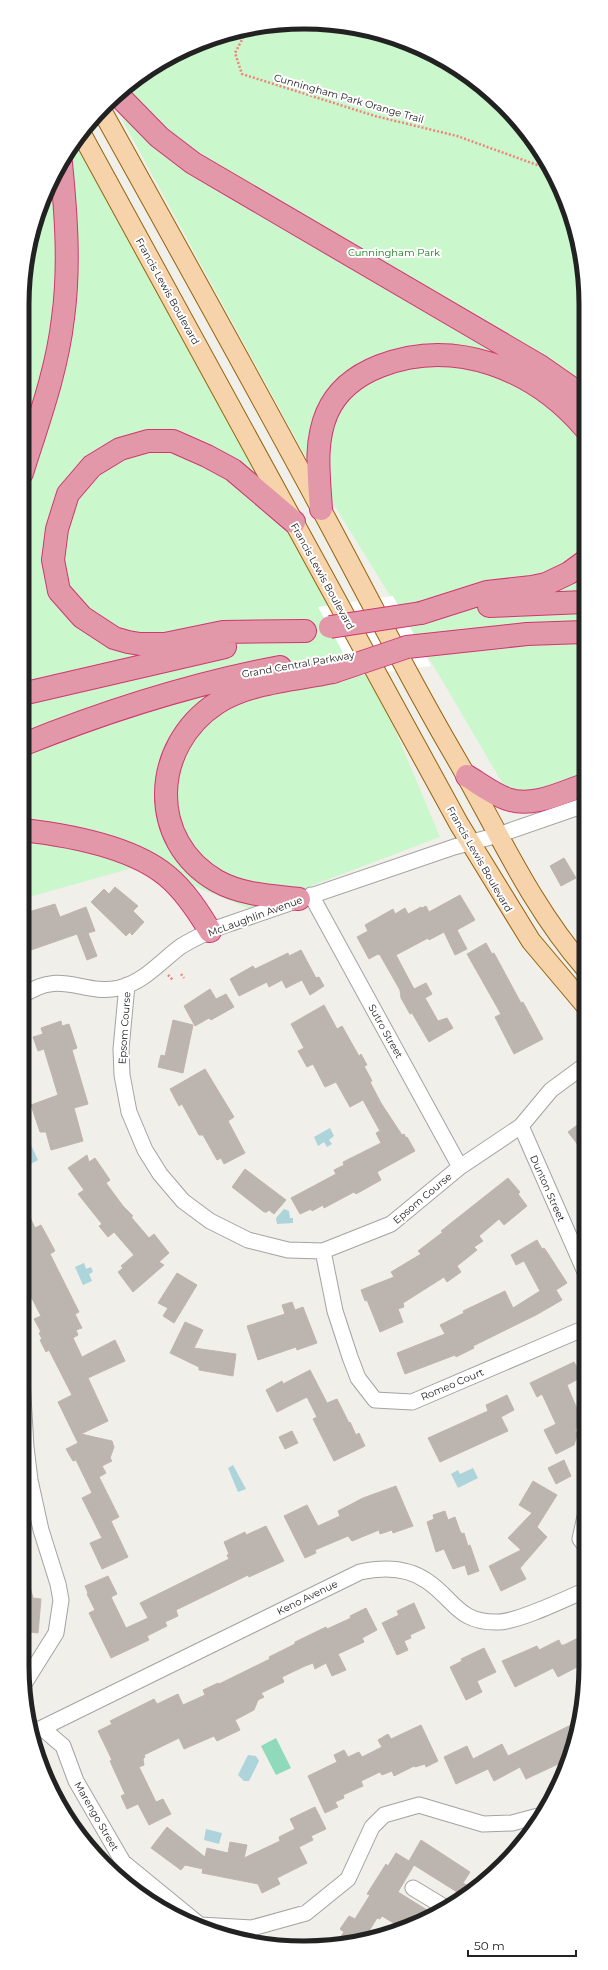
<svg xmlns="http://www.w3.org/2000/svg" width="608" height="1970" font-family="Montserrat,sans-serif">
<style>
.park{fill:#cbf7cd}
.pitch{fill:#8edaba}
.water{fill:#add3db}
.pier{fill:#fff}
.building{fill:#bbb4af;stroke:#c2b5ad}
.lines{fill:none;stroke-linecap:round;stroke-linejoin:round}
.minor-casing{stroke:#a3a3a3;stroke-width:17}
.major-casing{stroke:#95630b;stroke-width:21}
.highway-casing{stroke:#d03670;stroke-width:24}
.path{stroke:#f1837b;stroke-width:2.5;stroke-dasharray:2 2;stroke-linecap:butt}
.minor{stroke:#fff;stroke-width:15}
.major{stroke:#f6d3aa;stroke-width:19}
.highway{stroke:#e298a8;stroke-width:22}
.highway-bridge-casing{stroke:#d03670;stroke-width:24;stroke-linecap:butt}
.highway-bridge{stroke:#e298a8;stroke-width:22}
.labels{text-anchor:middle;stroke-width:4;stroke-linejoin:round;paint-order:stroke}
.street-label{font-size:10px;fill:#222;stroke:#fff}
.park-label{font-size:10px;fill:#147c19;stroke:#fff}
.rim{fill:none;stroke:#222;stroke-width:5}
</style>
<rect width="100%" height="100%" fill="#f1efea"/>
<!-- park -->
<path class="park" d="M304 22 359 27 445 60 516 118 557 179 584 267V778L511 798 439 675 315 474 111 99 148 69 196 43 249 27Z
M74 142 373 677 440 837 250 909 143 865 22 899V304L27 249 44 196Z"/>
<!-- pitch -->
<path class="pitch" d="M276 1738 291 1768 276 1775 261 1746Z"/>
<!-- water -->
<path class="water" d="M330 1128 334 1136 329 1140 332 1144 327 1147 324 1142 318 1146 314 1137Z
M30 1143 38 1160 29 1165 22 1147Z
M284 1209 289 1211 290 1218H293V1223L277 1224 276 1218Z
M84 1263 86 1269 91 1267 93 1272 89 1274 92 1281 83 1285 75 1267Z
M233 1465 246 1489 238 1492 228 1468Z
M473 1468 478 1478 458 1488 451 1474 458 1470 460 1474Z
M248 1755 256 1756 259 1761 249 1781H244L238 1775Z
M206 1829 222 1833 219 1844 204 1840Z"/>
<!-- pier -->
<path class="pier" d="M393 596 431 666 356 676 318 607Z"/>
<!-- building -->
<path class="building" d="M564 858 576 878 561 886 550 866Z
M115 887 138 906 133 911 144 922 132 935 130 932 126 936 91 902 104 889 109 894Z
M460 895 475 920 457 930 467 949 455 955 444 932 429 940 428 938 396 955 414 989 426 983 432 994 425 998 438 1021 447 1018 453 1028 429 1042 412 1013 410 1014 401 998 400 990 380 955 378 954 369 959 357 937 368 931 365 925 393 909 395 914 405 908 408 914 421 907 422 908 426 906 429 912Z
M55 904 60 917 86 907 95 931 88 933 97 956 87 960 77 934 31 950 30 947 24 949 22 942V914Z
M486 943 492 954 494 953 521 1003 523 1002 543 1039 514 1054 495 1017 501 1014 467 954Z
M301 950 316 978 319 977 324 986 310 995 302 980 286 988 282 980 269 987 267 982 239 996 230 979 253 966 255 969 288 953 289 956Z
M210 989 216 999 226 994 234 1007 211 1020 209 1018 195 1026 184 1006Z
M324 1005 337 1029 342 1026 359 1056 361 1054 367 1065 364 1066 372 1081 370 1082 381 1103 402 1135 404 1134 406 1138 407 1137 415 1151 377 1172 381 1180 356 1194 354 1192 324 1208 323 1205 312 1211 311 1209 300 1214 291 1198 336 1174 334 1170 344 1165 343 1162 381 1143 376 1133 380 1131 363 1100 350 1107 336 1082 325 1087 313 1064 307 1067 298 1051 304 1048 291 1024Z
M173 1020 193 1025 183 1073 158 1067 161 1055 165 1056Z
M61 1021 62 1026 69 1024 77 1048 72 1050 88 1104 74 1108 83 1141 51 1150 46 1132H40L31 1105 58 1095 44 1049 38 1051 33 1037 43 1034 41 1028Z
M205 1069 234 1117 228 1121 245 1153 224 1164 221 1158 217 1160 203 1135H199L182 1104 179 1106 170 1089Z
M585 1119V1154L568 1132Z
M87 1155 89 1162 95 1158 110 1180 106 1183 123 1206 133 1216 131 1217 149 1238 154 1234 169 1253 159 1262 164 1265 133 1292 118 1272 123 1268 121 1266 134 1255 114 1232 108 1237 99 1226 102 1224 78 1194 84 1190 68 1168Z
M245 1169 286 1200 274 1214 269 1210 267 1212H264L232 1187Z
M508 1178 520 1192 518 1194 527 1206 504 1225 499 1219 479 1236 483 1241 474 1247 477 1250 457 1266 461 1272 447 1282 444 1277 403 1303 404 1307 398 1309 403 1322 380 1332 367 1300 365 1301 361 1290 394 1277 391 1272 421 1254 418 1251 443 1232 441 1231Z
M22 1200 35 1228 41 1225 55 1251 50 1254 79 1312 75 1314 82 1328 76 1330 78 1335 73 1338 82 1357 115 1340 125 1361 88 1378 108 1421 81 1434 112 1441 114 1447 110 1458 112 1461 102 1466 106 1473 99 1477 119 1517 111 1521 128 1557 102 1569 90 1543 102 1538 82 1498 92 1493 76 1460 73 1461 66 1449 78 1443 58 1402 72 1395 49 1350 46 1352 40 1340 42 1339 39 1333 41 1332 34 1319 41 1316 22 1279 30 1276 22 1261Z
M537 1240 542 1249 544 1248 547 1252 567 1283 556 1290 562 1300 536 1315 473 1346 474 1348 456 1357 455 1355 405 1374 397 1353 445 1334 440 1325 464 1313 463 1311 505 1291 513 1308 540 1291 524 1261 516 1265 511 1255Z
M177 1273 197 1285 174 1323 163 1316 168 1308 158 1303Z
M292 1302 295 1310 303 1307 317 1343 297 1350 296 1347 258 1360 247 1326 285 1314 282 1305Z
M185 1322 203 1330 194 1348 236 1354 233 1376 199 1370V1367L170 1353Z
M574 1362 582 1377 567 1385 580 1416 575 1432H578L574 1445 556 1454 544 1430 556 1424 542 1394 537 1397 530 1383Z
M310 1370 327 1403 337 1399 349 1423 350 1422 356 1435 359 1433 365 1446 334 1461 313 1419 317 1417 307 1397 277 1412 266 1390 282 1381 283 1384Z
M507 1395 514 1410 501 1417 508 1431 440 1462 428 1438 488 1411 486 1405Z
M292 1431 298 1443 285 1449 279 1437Z
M564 1460 571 1476 556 1484 548 1468Z
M533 1481 557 1495 537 1527 547 1537 520 1568 526 1579 501 1591 489 1566 521 1550 508 1538 532 1513 519 1505Z
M396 1486 413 1526 393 1533 392 1530 380 1534 379 1530 352 1541 348 1536 315 1550 316 1553 305 1558 284 1516 307 1505 318 1526 340 1516 338 1511 363 1498Z
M445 1511 448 1520 455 1517 460 1531 462 1534 464 1533 468 1546 470 1545 479 1571 468 1575 465 1565 453 1569 444 1549 436 1552 427 1522 434 1519 433 1515Z
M266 1526 284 1561 249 1577 248 1575 176 1610 178 1616 165 1622 167 1626 147 1636 149 1640 111 1658 89 1613 95 1610 87 1594 88 1593 85 1586 108 1576 117 1594 111 1597 126 1628 148 1618 140 1603 229 1559 227 1555 229 1554 224 1542 245 1532 246 1535Z
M22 1572H26L33 1598 41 1599 38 1633 22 1631Z
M414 1603 425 1628 410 1635 411 1638 404 1641 408 1650 397 1655 382 1623 399 1615 397 1611Z
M366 1608 377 1630 362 1638 364 1642 338 1654 346 1670 332 1676 326 1663 315 1669 313 1663 305 1666 282 1677 284 1682 261 1693 264 1697 258 1700 254 1710 235 1720 240 1730 217 1741 214 1736 184 1749 179 1738 144 1755 145 1757 143 1759 144 1765 139 1767 156 1802 163 1799 171 1814 149 1825 138 1804 127 1809 121 1796 125 1794 110 1761 112 1760 98 1731 112 1724 110 1721 154 1699 157 1704 178 1694 183 1705 205 1695 203 1690 218 1683 219 1684 270 1659 269 1657 295 1644V1642L326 1627 327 1629 351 1618 350 1616Z
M586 1634V1661L578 1664 579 1666 558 1677 553 1668 515 1687 502 1661 537 1646 539 1650 559 1640 561 1645H564Z
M484 1648 496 1672 477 1681 482 1692 466 1700 450 1667 462 1661 461 1659Z
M581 1720 569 1759 526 1779 520 1767 494 1781 488 1769 456 1784 444 1757 467 1746 473 1759 502 1744 508 1756Z
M421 1725 438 1761 426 1767 425 1764 415 1767 414 1766 394 1776 392 1771 382 1775 380 1772 361 1781 363 1786 343 1795 344 1798 335 1802 338 1807 325 1813 308 1776 337 1762 334 1755 344 1750 348 1757 359 1752 362 1757 382 1747 378 1740 388 1734 391 1739Z
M315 1807 326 1829 311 1836 313 1840 299 1847 307 1863 277 1878 280 1884 262 1893 258 1884 202 1873 203 1869 185 1865 181 1870 151 1848 167 1827 205 1857 207 1848 228 1853 230 1842 247 1845 244 1858 280 1841 279 1837 295 1829 290 1819Z
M421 1840 470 1872 463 1883 475 1890 454 1903 451 1901 457 1892 414 1865 398 1892 435 1915 403 1929 382 1916 380 1919 377 1918 363 1941 335 1945 344 1932 340 1929 349 1916 355 1919 370 1895 367 1894 386 1864 388 1866 396 1853 409 1861Z"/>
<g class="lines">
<!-- minor casing -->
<g class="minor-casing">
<path id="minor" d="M311 895 460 1167
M127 985 121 1049 122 1075 129 1112 145 1150 160 1174 183 1201 210 1221 248 1240 288 1250 323 1251 391 1224 460 1167 521 1126 551 1090 585 1065
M22 996C61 968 82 996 119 988 144 982 160 962 180 947 192 939 206 933 220 927L454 847 498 835 585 805
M521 1126 585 1272
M323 1251 335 1311 350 1357 358 1378 375 1400 412 1402 585 1328
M22 1380 26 1447 30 1480 41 1530 58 1584 61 1600 56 1633 24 1684
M586 1512 580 1539 586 1547
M42 1728 63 1746 76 1781 123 1862 200 1925
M31 1732 42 1728 360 1572C383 1567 407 1567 427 1581 455 1600 458 1623 498 1622 518 1622 565 1599 586 1590
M413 1888 446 1908
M200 1925 252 1928 306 1913 348 1879 372 1827 384 1815 419 1805 483 1824 512 1823 542 1815"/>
</g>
<!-- major casing -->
<g class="major-casing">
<path id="major" d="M101 109C175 242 249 375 321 509 365 590 406 673 453 753 496 826 529 904 585 968
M81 133 459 824 531 941 585 1005"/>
</g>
<!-- highway casing -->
<g class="highway-casing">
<path id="highway" d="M117 94 159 137 193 163 540 366 573 389 584 401
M22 473C38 422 57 371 63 318 70 267 66 213 61 163
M321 509C319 477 314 443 327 413 337 390 357 375 380 366 455 337 534 369 584 427
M294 522 233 470 207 456 173 441H148L120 449 92 466 68 494 57 529 53 560 59 591 82 617 114 638 128 642 140 644H165L223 632 305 631
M489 606 584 602
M421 613 487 592 532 587 546 584 569 573 584 562
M407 647 527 634 584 632
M22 694 225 647
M22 745C106 711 191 684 280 667
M467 776C480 784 493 794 507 799 532 808 561 793 584 785
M22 830C67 835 131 846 167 876 185 891 198 911 210 931
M299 899C272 896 242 895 217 881 147 841 151 746 217 703 250 682 295 680 333 672"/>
</g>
<!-- path -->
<path class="path" d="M256 27 245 34 235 53 242 74 375 116 457 136 551 170
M181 974 184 978
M168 975 173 980"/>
<!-- minor -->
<use href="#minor" class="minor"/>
<!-- major -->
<use href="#major" class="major"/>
<!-- highway -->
<use href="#highway" class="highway"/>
<!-- highway-bridge casing -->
<g class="highway-bridge-casing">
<path id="highway-bridge" d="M330 627 421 613
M333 672 407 647"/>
</g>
<!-- highway-bridge -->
<use href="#highway-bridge" class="highway-bridge"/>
</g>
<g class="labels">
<!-- street labels -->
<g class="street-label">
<text transform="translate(349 98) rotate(16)" y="4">Cunningham Park Orange Trail</text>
<text transform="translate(168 291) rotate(61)" y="4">Francis Lewis Boulevard</text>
<text transform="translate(323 576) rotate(61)" y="4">Francis Lewis Boulevard</text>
<text transform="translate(298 664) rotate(-10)" y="4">Grand Central Parkway</text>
<text transform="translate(480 859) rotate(60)" y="4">Francis Lewis Boulevard</text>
<text transform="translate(255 916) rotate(-20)" y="4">McLaughlin Avenue</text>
<text transform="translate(124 1028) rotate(-86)" y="4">Epsom Course</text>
<text transform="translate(386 1031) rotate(61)" y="4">Sutro Street</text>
<text transform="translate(548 1188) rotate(66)" y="4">Dunton Street</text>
<text transform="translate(422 1198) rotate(-40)" y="4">Epsom Course</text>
<text transform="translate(452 1384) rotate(-23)" y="4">Romeo Court</text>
<text transform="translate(307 1597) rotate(-26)" y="4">Keno Avenue</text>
<text transform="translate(97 1816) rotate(60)" y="4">Marengo Street</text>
</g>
<!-- park labels -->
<g class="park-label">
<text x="394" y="256">Cunningham Park</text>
</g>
</g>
<!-- crop -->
<path d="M0 0H608V1970H0ZM304 29H304A275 275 0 0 1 579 304V1666A275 275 0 0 1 304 1941H304A275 275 0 0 1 29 1666V304A275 275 0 0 1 304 29Z" fill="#fff" fill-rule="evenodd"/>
<path class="rim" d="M304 29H304A275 275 0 0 1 579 304V1666A275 275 0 0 1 304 1941H304A275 275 0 0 1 29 1666V304A275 275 0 0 1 304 29Z"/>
<!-- scale -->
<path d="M468 1950v6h108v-6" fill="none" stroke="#222222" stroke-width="2"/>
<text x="474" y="1950" font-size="12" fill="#222222" stroke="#ffffff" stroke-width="3" paint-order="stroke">50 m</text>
</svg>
